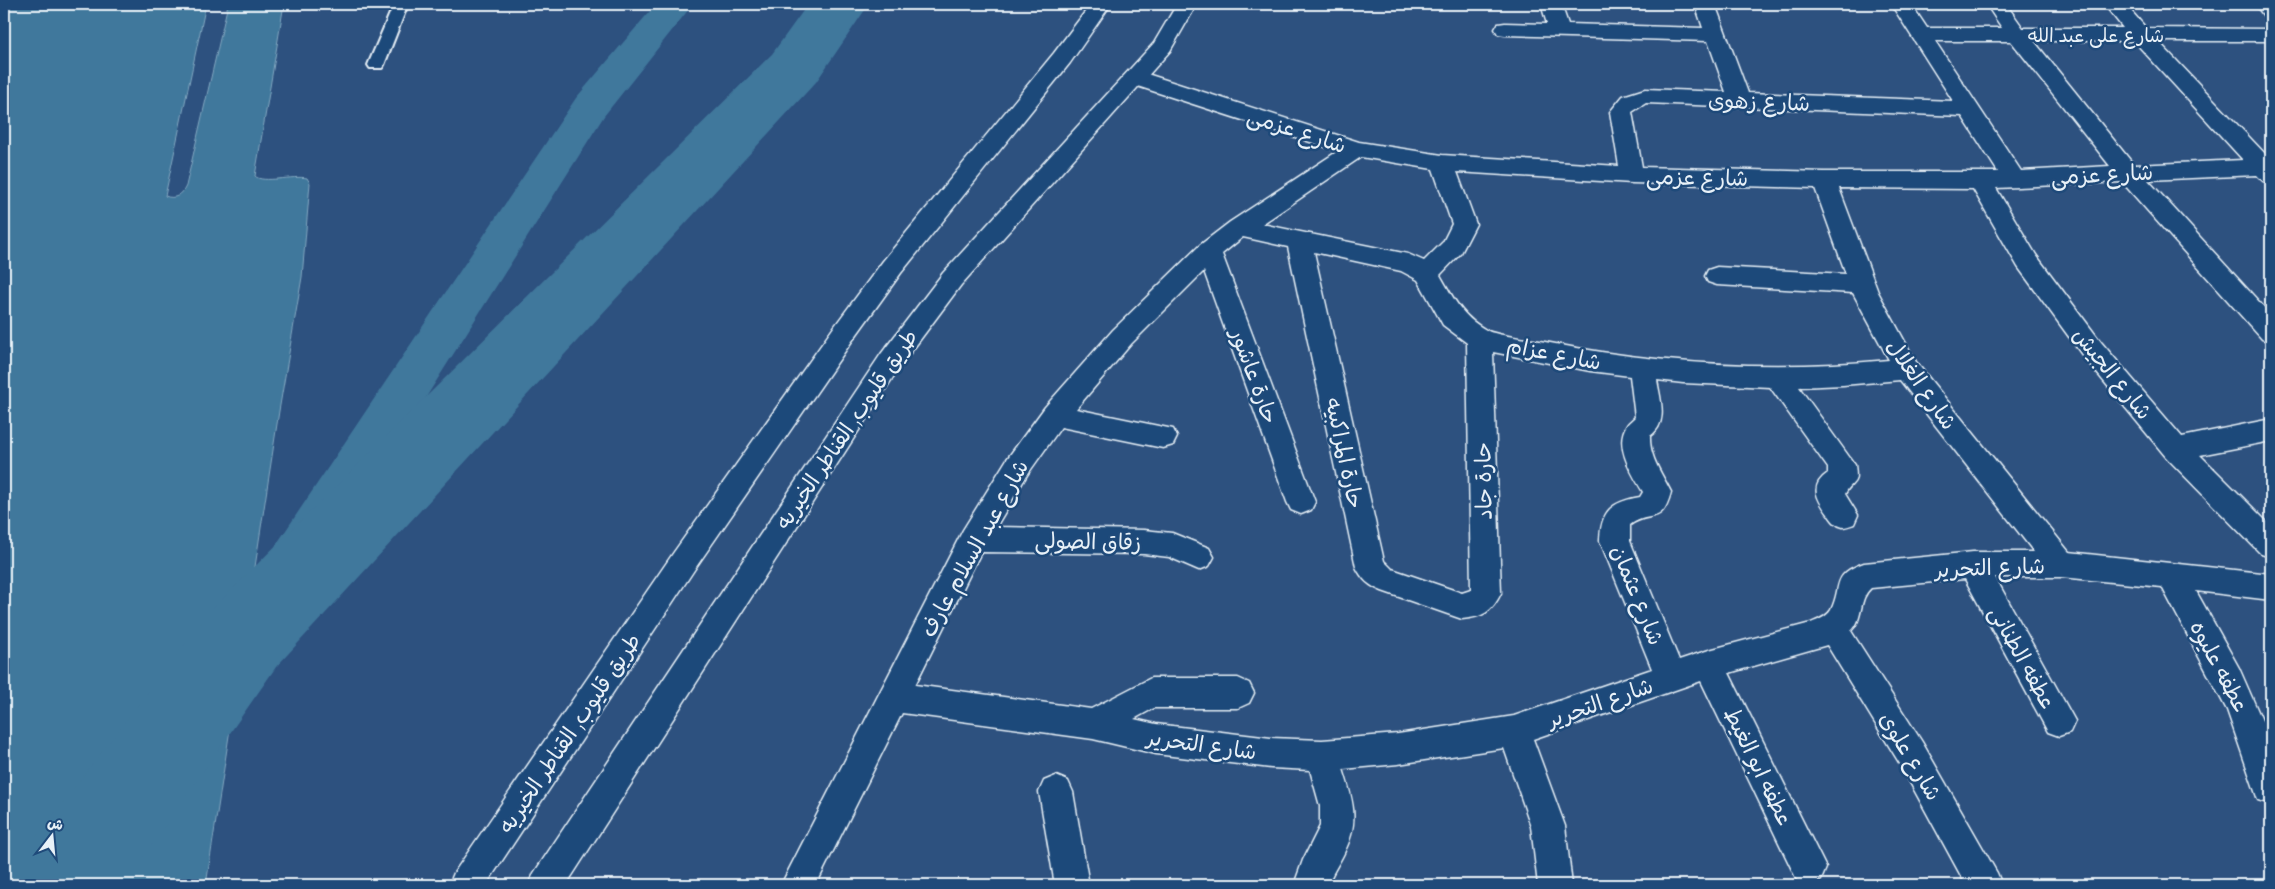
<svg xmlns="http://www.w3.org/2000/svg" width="2275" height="889" font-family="'Indie Flower','Playpen Sans Arabic',sans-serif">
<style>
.water{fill:#40789c;stroke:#83a8c1}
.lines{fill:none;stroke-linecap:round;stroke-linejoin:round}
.canal{fill:#40789c;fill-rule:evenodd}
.river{fill:#40789c;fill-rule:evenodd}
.service-casing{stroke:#e8f1f8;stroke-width:4}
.minor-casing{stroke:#e8f1f8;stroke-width:3}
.secondary-casing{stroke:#e8f1f8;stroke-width:3}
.service{fill:#1f4a7a;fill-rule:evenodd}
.minor{fill:#1f4a7a;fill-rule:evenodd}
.secondary{fill:#1f4a7a;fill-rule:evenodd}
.labels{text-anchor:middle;stroke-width:5;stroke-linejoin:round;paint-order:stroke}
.far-street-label{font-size:19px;fill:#e8f1f8;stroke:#1f4a7a}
.street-label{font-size:22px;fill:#e8f1f8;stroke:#1f4a7a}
</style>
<rect width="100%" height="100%" fill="#2d517f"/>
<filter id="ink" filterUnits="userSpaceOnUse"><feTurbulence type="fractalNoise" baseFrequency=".02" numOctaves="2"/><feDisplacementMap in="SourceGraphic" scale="10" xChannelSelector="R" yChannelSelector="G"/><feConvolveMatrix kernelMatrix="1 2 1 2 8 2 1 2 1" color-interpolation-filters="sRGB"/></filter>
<g filter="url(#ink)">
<!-- water -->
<path class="water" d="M4 4H206L165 196C175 200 182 195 186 186L228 4H284L255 176C262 184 294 175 307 178L310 183 302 277 279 411 206 885H4Z"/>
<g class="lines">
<!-- canal -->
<path class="canal" d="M656 4H693L604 116 263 655 244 662 225 655 218 638 225 621 576 98Z"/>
<!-- river -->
<path class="river" d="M808 4H869L816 82 276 667 124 885H12L27 849 212 609 772 54Z"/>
<!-- service casing -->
<g class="service-casing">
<path id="service" d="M394 4H408L384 65 382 68H370L368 65Z"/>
</g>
<!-- minor casing -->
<g class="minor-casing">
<path id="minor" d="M1541 4H1561L1568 24 1703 28 1695 4H1715L1748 93 1953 101 1891 4H1911L1927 28H2002L1986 4H2006L2023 28H2123L2104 4H2125L2146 28 2271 29V41H2158L2269 158H2271V183L2263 181 2257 175 2148 180 2271 315V342L2262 339 2122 182 1996 188 2036 255 2101 342 2182 437 2271 419V441L2200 455 2271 526V557L2261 554 2166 457 2083 356 2018 267 1973 189 1839 188 1878 292 1916 362 2069 552 2271 574V600L2196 591 2239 668 2271 741V804L2258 800 2227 710 2162 587 2061 577H1995L2075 721 2070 732 2059 736 2048 732 1965 579 1871 588C1858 599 1864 619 1851 631L1922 742 1997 873 2002 885H1966L1900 764 1827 645 1729 673 1826 868 1821 880 1809 885 1797 880 1701 681 1533 739 1565 826 1572 885H1538L1531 826 1504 748 1398 764 1343 769C1353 801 1360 821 1344 853 1339 864 1331 874 1328 885H1294L1303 860 1320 826V806L1310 770 1271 768 1156 754 1093 739 902 713 816 885H781L963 530 1007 459 1045 407 1113 330 1200 245 1230 222 1338 151 1128 83 1125 78 1128 73 1136 71 1144 73 1359 142 1442 155 1619 166 1610 112 1623 96 1645 89 1726 92 1708 41 1505 35 1498 34 1495 29 1498 24 1505 23 1547 24ZM1935 41H2011L2110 166 2021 171ZM2034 41H2134L2243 160 2134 165ZM1646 103 1962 116 1998 172H1824L1642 167 1632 112ZM1361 157 1433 169 1452 224 1443 242 1424 261 1408 254 1262 224ZM1457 172 1632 183 1815 188 1846 274 1717 267 1708 270 1705 276 1708 282 1717 285 1853 293 1889 360C1774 371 1659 365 1545 342 1531 339 1497 336 1486 330 1461 316 1454 299 1440 275L1461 253 1476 224ZM1243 237 1288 247 1356 567C1362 579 1369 586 1382 591L1462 619C1483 617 1492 612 1501 593L1493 352 1590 371 1630 376 1635 417C1633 419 1629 422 1627 425 1613 445 1633 475 1643 492L1640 497C1611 502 1601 511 1600 541L1652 669 1514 716 1398 734 1322 740 1271 738 1156 724 1134 719 1154 708H1238L1249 703 1254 693 1249 683 1238 678H1151L1091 709 915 685 981 552 1144 554 1169 557 1199 570 1209 566 1214 557 1209 548 1172 533 1144 530 996 527 1027 475 1061 427 1163 448 1173 445 1177 437 1173 429 1076 409 1131 344 1204 271 1287 502 1291 510 1301 514 1311 510 1315 502 1222 254ZM1314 252 1401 271 1418 280 1443 325 1467 343 1471 590 1462 593 1392 569 1384 561ZM1657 380 1683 383 1770 387 1828 468V473C1809 486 1817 499 1828 514 1832 520 1835 525 1843 527 1846 527 1851 525 1854 524L1858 515 1845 494C1853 479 1858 487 1855 465L1799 387 1843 385 1900 380 2034 552H1973L1864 563C1830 575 1843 586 1831 610 1827 617 1818 620 1811 623L1709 650 1679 660 1630 541V525C1650 510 1662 527 1671 492 1662 474 1649 457 1650 436 1669 423 1660 399 1657 380Z
M2255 4H2271V18L2264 16Z
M1056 776 1068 781 1073 792 1089 885H1055L1039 792 1044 781Z"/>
</g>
<!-- secondary casing -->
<g class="secondary-casing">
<path id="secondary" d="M1091 4H1111L1070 63 901 273 852 341 694 570 486 885H449L454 873 674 552 834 327 883 261 1054 53Z
M1177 4H1197L1170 51 961 285 899 368 566 885H529L534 873 881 354 943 273 1154 43Z"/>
</g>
<!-- service -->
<use href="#service" class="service"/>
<!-- minor -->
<use href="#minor" class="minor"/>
<!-- secondary -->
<use href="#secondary" class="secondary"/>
</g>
</g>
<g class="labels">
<!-- far-street labels -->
<g class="far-street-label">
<text x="2096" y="42">شارع على عبد الله</text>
</g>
<!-- street labels -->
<g class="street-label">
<text transform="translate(1759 101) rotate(2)" y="8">شارع زهوى</text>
<text transform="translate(1297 130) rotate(18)" y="8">شارع عزمى</text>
<text transform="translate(2102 174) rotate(-3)" y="8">شارع عزمى</text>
<text transform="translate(1697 177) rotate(1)" y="8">شارع عزمى</text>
<text transform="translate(1554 353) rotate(11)" y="8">شارع عزام</text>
<text transform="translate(2113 373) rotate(51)" y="8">شارع الجيش</text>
<text transform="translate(1255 376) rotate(70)" y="8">حارة عاشور</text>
<text transform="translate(1922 384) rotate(55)" y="8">شارع الغلال</text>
<text transform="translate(846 429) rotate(-56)" y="8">طريق قليوب, القناطر الخيريه</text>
<text transform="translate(1345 453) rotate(78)" y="8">حارة المراكبيه</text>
<text transform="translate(1483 481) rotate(-91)" y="8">حارة جاد</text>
<text transform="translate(1088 541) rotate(1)" y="8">زقاق الصولى</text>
<text transform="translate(974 548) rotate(-61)" y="8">شارع عبد السلام عارف</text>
<text transform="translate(1990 567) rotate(-2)" y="8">شارع التحرير</text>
<text transform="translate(1638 595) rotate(68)" y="8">شارع عثمان</text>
<text transform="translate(2023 657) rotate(61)" y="8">عطفه الطنانى</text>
<text transform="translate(2220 666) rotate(62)" y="8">عطفه عليوه</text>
<text transform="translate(1600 702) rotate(-19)" y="8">شارع التحرير</text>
<text transform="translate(569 733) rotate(-56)" y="8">طريق قليوب, القناطر الخيريه</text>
<text transform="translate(1202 744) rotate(8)" y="8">شارع التحرير</text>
<text transform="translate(1911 756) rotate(59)" y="8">شارع علوى</text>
<text transform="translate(1759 766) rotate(64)" y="8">عطفه ابو الغيط</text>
</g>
</g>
<!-- margin -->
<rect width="2275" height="889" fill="none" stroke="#1f4a7a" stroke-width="20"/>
<rect x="10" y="10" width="2255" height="869" fill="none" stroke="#e8f1f8" stroke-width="2" filter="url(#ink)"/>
<!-- north arrow -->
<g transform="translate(52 836) rotate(16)" stroke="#1f4a7a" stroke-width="4" paint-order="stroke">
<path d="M0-4L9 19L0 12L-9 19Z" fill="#e8f1f8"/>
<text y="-8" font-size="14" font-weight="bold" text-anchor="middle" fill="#e8f1f8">ش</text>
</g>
</svg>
